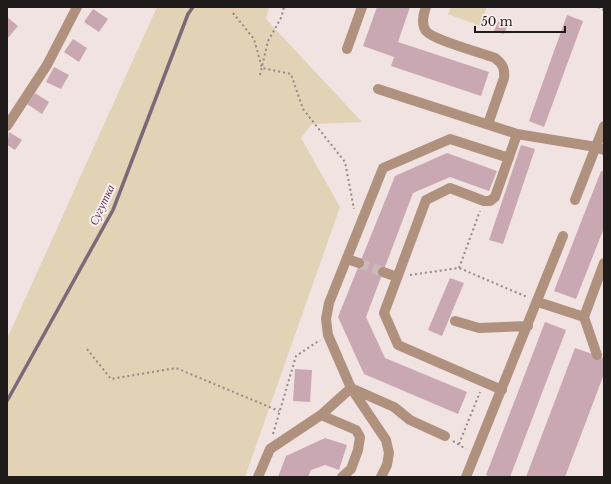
<svg xmlns="http://www.w3.org/2000/svg" width="611" height="484" font-family="'Libre Baskerville',serif">
<style>
.green{fill:#e2d3b7}
.lines{fill:none;stroke-linecap:round;stroke-linejoin:round}
.stream{stroke:#7b6978;stroke-width:3.5}
.building{fill:#c9a8b3}
.minor-tunnel{stroke:#c6bbb9;stroke-width:10;stroke-dasharray:10 5;stroke-linecap:butt}
.path{stroke:#928988;stroke-width:2;stroke-dasharray:2 3;stroke-linecap:butt}
.minor{stroke:#af917d;stroke-width:10}
.labels{text-anchor:middle;stroke-width:4;stroke-linejoin:round;paint-order:stroke}
.water-label{font-size:12px;font-style:italic;fill:#654164;stroke:#fdf0ef}
</style>
<rect width="100%" height="100%" fill="#f0e3e1"/>
<!-- green -->
<path class="green" d="M157 7H269L266 19 362 122 312 124 301 138 340 207 245 477H7V339Z
M451 7H487L480 26 448 14Z"/>
<g class="lines">
<!-- stream -->
<path class="stream" d="M7 401 113 210 188 14 193 7"/>
</g>
<!-- building -->
<path class="building" d="M377 7H410L398 42 489 72 481 96 391 66 394 57 363 46Z
M93 9 108 19 99 32 84 22Z
M567 15 583 21 544 127 529 121Z
M7 17 18 26 7 39Z
M500 18 509 22 504 34 494 31Z
M73 39 87 48 79 62 64 52Z
M54 67 69 75 61 89 46 82Z
M35 93 49 102 42 114 27 104Z
M9 132 22 140 15 150 7 145Z
M521 145 535 149 503 244 489 240Z
M447 153 497 171 489 191 450 177 413 193 366 317 385 358 467 392 458 414 364 374 338 317 395 176Z
M601 171 604 172V228L576 299 554 291Z
M450 278 464 283 442 336 428 330Z
M545 322 566 330 510 477H491L486 475Z
M575 348 604 358V374L565 477H526Z
M295 369 312 370 310 402 293 401Z
M325 438 347 445 339 470 325 465 311 470 308 477H278L286 456Z"/>
<g class="lines">
<!-- minor-tunnel -->
<path class="minor-tunnel" d="M359 263 383 272"/>
<!-- path -->
<path class="path" d="M598 7 604 10
M233 13 254 39 262 68 291 74 303 109 345 162 354 209
M260 75 268 41 281 18 284 7
M459 268 480 211
M410 275 459 268 527 297
M87 349 111 379 176 368 279 411
M273 434 296 356 320 340
M453 441 466 449
M459 444 480 392"/>
<!-- minor -->
<path class="minor" d="M426 7C423 15 421 24 426 31 433 40 482 53 495 58 503 64 505 69 504 78L488 124
M347 49 362 7
M378 89 517 134 596 147 604 150
M7 126 47 65 77 7
M575 200 604 126
M347 259 359 263
M383 272 397 277
M538 302 584 317
M584 317 604 263
M584 317 597 355
M455 321 479 328 528 326
M351 388 394 407 410 420 445 436
M502 390 398 345 384 313 426 200 450 188 484 201H490L495 197 517 134
M321 415 356 430 360 437 358 450 351 469 342 477
M258 477 270 449 321 415 351 388
M381 477 387 465 389 453 386 440 351 388 328 335 326 319 329 303 383 168 450 139 509 158
M466 477 563 236"/>
</g>
<g class="labels">
<!-- water labels -->
<g class="water-label">
<text transform="translate(102 205) rotate(-65)" y="4">Сугутка</text>
</g>
</g>
<!-- border -->
<rect width="611" height="484" fill="none" stroke="#1f1b1a" stroke-width="16"/>
<!-- scale -->
<path d="M475 26v6h90v-6" fill="none" stroke="#1f1b1a" stroke-width="2"/>
<text x="481" y="26" font-size="12" fill="#1f1b1a" stroke="#fdf0ef" stroke-width="3" paint-order="stroke">50 m</text>
</svg>
